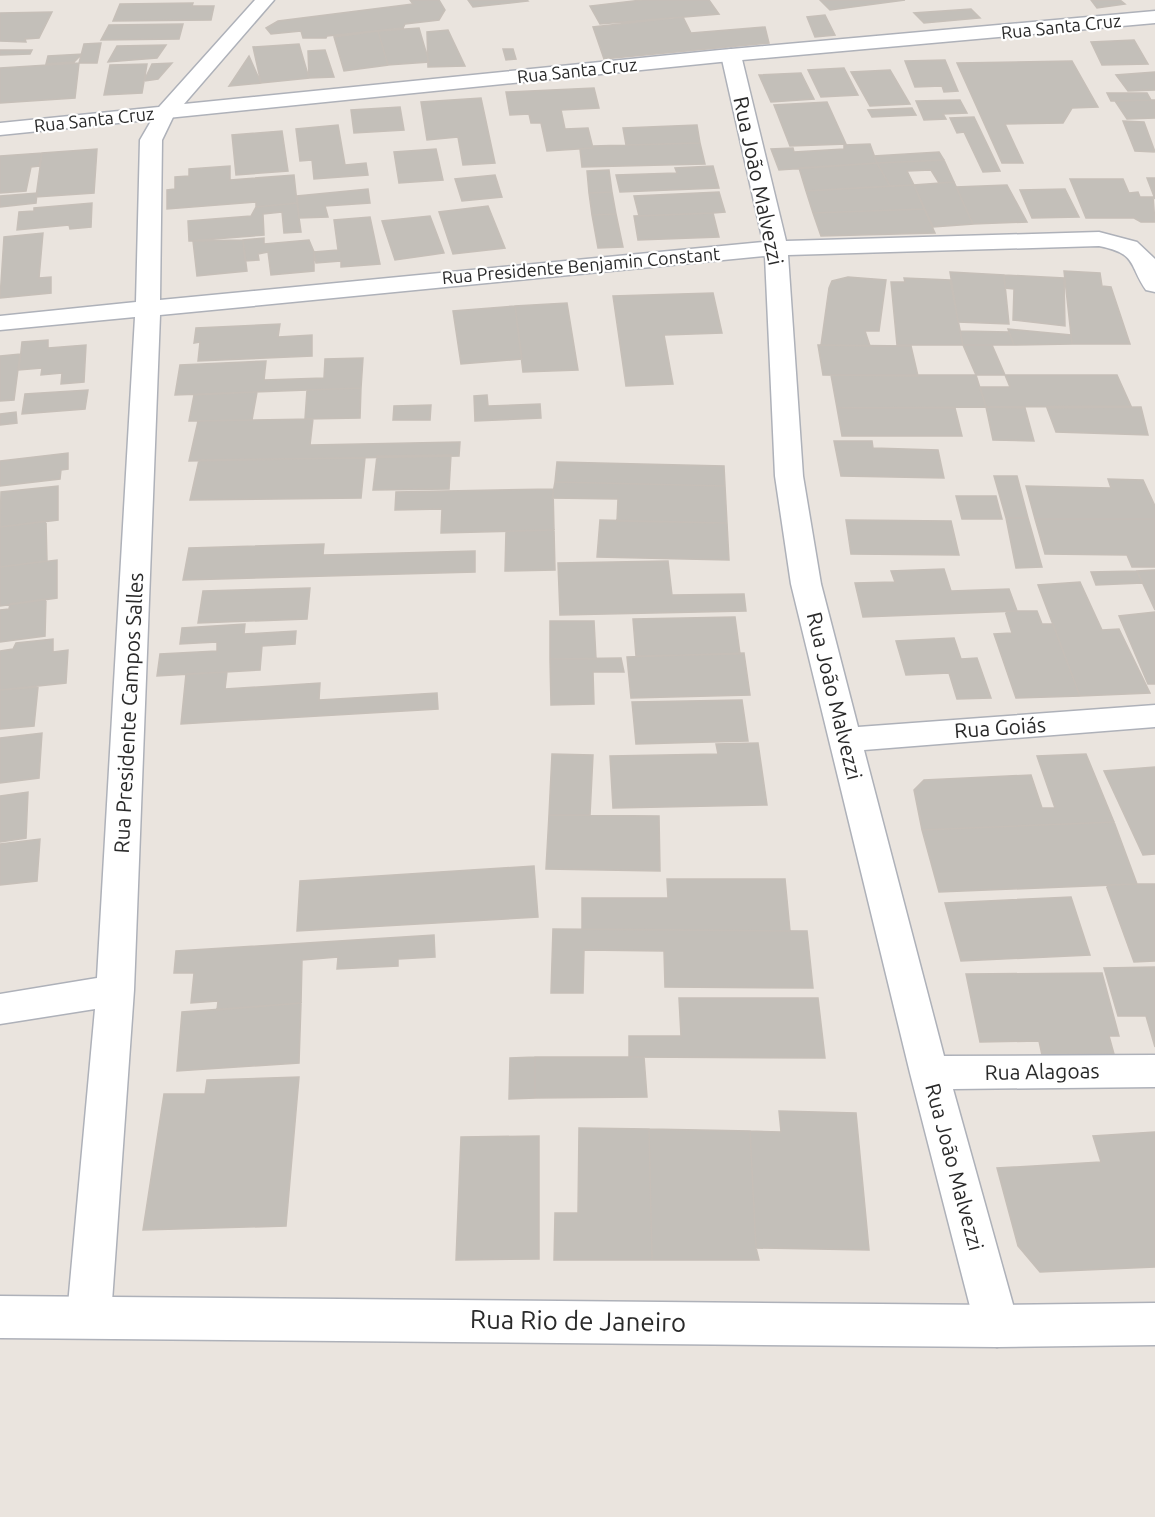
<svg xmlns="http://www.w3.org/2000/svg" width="1155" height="1517" font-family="Ubuntu,sans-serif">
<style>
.building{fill:#c3bfb9;stroke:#c6bfb8;stroke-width:1.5}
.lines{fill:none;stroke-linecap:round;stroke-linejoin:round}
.minor-casing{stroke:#aeb1b9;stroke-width:3}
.tertiary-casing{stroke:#aeb1b9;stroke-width:3}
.minor{fill:#fff;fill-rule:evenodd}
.tertiary{fill:#fff;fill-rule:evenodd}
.labels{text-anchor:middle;stroke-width:4.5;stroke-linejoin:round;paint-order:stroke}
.far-street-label{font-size:18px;fill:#2a2a2a;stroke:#fff}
.street-label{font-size:21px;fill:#2a2a2a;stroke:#fff}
.near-street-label{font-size:26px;fill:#2a2a2a;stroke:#fff}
</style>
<rect width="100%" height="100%" fill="#eae4de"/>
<!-- building -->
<path class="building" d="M410 0H439L445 10 439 20 405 24 403 28 327 36 326 38H303L301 31 271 34 266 28 278 21 413 4Z
M468 0H527L528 1 473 7Z
M642 0H709L719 14 600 24 590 6Z
M820 0H905L830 10Z
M1091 0H1120L1125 4 1097 8Z
M193 3 192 6H214L211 20 113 21 120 4Z
M971 9 980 18 924 23 914 13Z
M52 12 39 38 25 39 26 42 0 41V13Z
M825 15 835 35 815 37 807 17Z
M683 17 691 33 765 27 769 43 604 59 593 27Z
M183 24 179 39 101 40 109 25Z
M419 28 429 62 388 65 378 31Z
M448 30 465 66 428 67 427 32Z
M378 31 388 65 344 71 334 37Z
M1134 40 1148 64 1102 65 1091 42Z
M101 43 97 63H79L84 44Z
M299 44 309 78 261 83 253 47Z
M166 45 157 58 108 62 117 46Z
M503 49H513L516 59 506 60Z
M0 50H32L30 54 0 55Z
M325 50 334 77 309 78 308 51Z
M82 54 74 62 46 64 48 56Z
M249 56 261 83 229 86Z
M945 60 958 91 944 92 942 86 915 87 905 61Z
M1072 61 1098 107 1072 108 1063 123 1005 124 1023 163H1002L957 63Z
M79 63 75 98 0 103V68Z
M172 63 158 79 144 81 152 64Z
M147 64 142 93 104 95 110 65Z
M844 68 858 95 821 97 808 70Z
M890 70 910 104 870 106 851 72Z
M1155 72V90L1128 91 1116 75Z
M801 73 814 99 771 102 759 75Z
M594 88 599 108 561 110 565 129 588 128 593 148 547 151 541 123H531L529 114 510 115 506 92Z
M1107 93H1147L1151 100 1111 101Z
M481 98 495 163 463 165 458 137 427 140 421 102Z
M960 100 967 113 943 114 946 119 924 120 916 101Z
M1151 100H1155V118L1127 119 1115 101Z
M827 102 846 144 790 146 774 105Z
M400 107 404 130 354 133 351 110Z
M912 108 916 115 872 117 868 110Z
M974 117 1000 171 983 172 964 132 957 133 950 118Z
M1123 121 1144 122 1155 152 1135 151Z
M338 125 345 165 366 163 368 175 314 179 312 160 300 161 296 129Z
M697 125 700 143 626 145 623 128Z
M282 131 288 171 236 175 232 135Z
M700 143 705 164 582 167 580 149 593 148V146Z
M870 144 877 163 779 170 771 149 793 148 794 152 844 149V145Z
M97 149 94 193 36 197 42 153Z
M436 149 443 180 399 183 394 152Z
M939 152 944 160 877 163 874 156Z
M42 153 39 166 31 167 26 191 0 193V156Z
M944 160 954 182 939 183 931 170 907 171 914 185 890 186 877 163Z
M877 163 890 186 806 191 799 168Z
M230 166V180L294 175 297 203 256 207V202L167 209V190L175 189V177L189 176V169Z
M713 166 719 188 620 192 616 175 677 173 675 168Z
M609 170 612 192 589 193 587 171Z
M495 175 502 197 462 201 455 179Z
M1147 178H1155V199Z
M1070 179H1123L1129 193 1138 192 1140 197H1153L1155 222H1141L1134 218H1086Z
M954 182 973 224 933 227 914 185Z
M914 185 924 209 813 213 806 191Z
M1007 185 1027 222 973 224 956 187Z
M368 189 370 203 325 206 328 217 299 218 297 196Z
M1065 189 1079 217 1032 218 1020 190Z
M612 192 616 214 592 215 589 193Z
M719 192 725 212 713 213 639 216 634 196Z
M37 193 36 203 0 207V196Z
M92 203 91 227 70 229 69 225 17 230 19 212 34 211V208Z
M297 203 301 232 284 233 282 212 263 214 264 235 189 241 188 221 251 216 256 207Z
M488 206 505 248 453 254 439 212Z
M924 209 935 233 821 236 813 213Z
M713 213 719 237 638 240 634 216Z
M616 214 623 247 598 248 592 215Z
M430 216 444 253 395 260 382 221Z
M370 217 380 264 341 267V261L316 263 314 252 338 250 334 220Z
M43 233 39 278 51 277V293L0 298 4 237Z
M264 238V244L309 240 314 252V271L271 275 268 252 258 254 259 260 245 261 243 240Z
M243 240 247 271 197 276 193 241Z
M1064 271 1100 273 1102 286 1111 287 1130 344H1072Z
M950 272 1004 275 1009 324 958 322Z
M1004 275 1064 278 1065 326 1013 320 1014 289 1005 288Z
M848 277 886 280 879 331H865L870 346 821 345 829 288 832 281Z
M904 278 950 280 963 345H897L891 282H905Z
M713 293 722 333 664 335 673 384 626 386 613 296Z
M567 303 578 370 523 372 515 306Z
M515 306 522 359 461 364 453 311Z
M280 324 278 337 312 335V356L198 361 200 342 194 343 196 328Z
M1008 329 1071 335 1072 344 1014 345Z
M960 331 1009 332 1014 345H963Z
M48 340V348L86 345 84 382 61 384 62 373 41 375 42 368 19 370 22 342Z
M818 345 911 346 918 376 823 375Z
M963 345H992L1005 375H976Z
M20 354 14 400 0 401V356Z
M363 358 361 388 175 395 180 365 266 361 264 380 324 378 325 359Z
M831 375H976L986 407 837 408Z
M1005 375H1117L1131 406 986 407 980 387H1010Z
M361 388 360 418 305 419 307 390Z
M88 390 85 409 22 414 25 394Z
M257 392 252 420 189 421 194 395Z
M487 395 488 406 540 404 541 418 475 421 474 396Z
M431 405 430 420H393L394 406Z
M986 407 1025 408 1034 441 993 440Z
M1141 407 1148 435 1056 432 1047 408Z
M837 408H955L962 436H842Z
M16 412 17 423 0 425V414Z
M313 419 310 445 460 442 459 456 189 461 198 421Z
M834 441H872L873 448 938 450 944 478 841 476Z
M68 453V469L61 470 60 479 0 486V461Z
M451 455 449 489 373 490 377 456Z
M365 458 361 498 190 500 199 460Z
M557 462 724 466 725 486 555 482Z
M994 476H1017L1028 518H1006Z
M1108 479 1143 480 1155 506V519H1035L1026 486 1111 488Z
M555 482 725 486 727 523 617 521 618 499 552 498Z
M58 486V520L0 527 1 492Z
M553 489 554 530 441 533 442 509 395 510 396 492Z
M956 496H996L1002 519H962Z
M1006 518H1028L1042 567 1016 568Z
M1035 519H1155V567H1132L1127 555 1045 554Z
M600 520 727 523 729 560 597 557Z
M846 520 951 521 959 555 851 554Z
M46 521 47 561 0 567V527Z
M554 530 555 570 505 571 506 531Z
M324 544 323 555 475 551V572L183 580 189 548Z
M57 560V598L0 606V567Z
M668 561 672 595 744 594 746 611 560 615 558 563Z
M944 569 951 591 1009 589 1017 611 863 617 855 583 895 582 891 571Z
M1155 570V610L1137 571Z
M1137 571 1142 583 1096 585 1091 572Z
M1080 582 1102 630 1119 629 1150 693 1080 696 1038 585Z
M310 588 307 619 198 623 203 591Z
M46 599 45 636 0 642V610L9 609 10 604Z
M1005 611H1037L1042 624H1053L1080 696 1016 698 994 634 1012 633Z
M1155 612V684H1148L1119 616Z
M735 617 740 654 636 656 633 619Z
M550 621H594L596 659H550Z
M245 624 244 634 296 631 295 644 262 646 260 670 157 676 160 654 217 651V642L180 644 182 628Z
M954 638 961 659 977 658 991 698 957 699 949 673 906 675 896 641Z
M53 639V652L68 650 66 683 0 690V651L13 649 16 643Z
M744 653 750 695 631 698 627 657Z
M621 658 624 672H593L594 704 551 705 550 659Z
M227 672 225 689 320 683 319 700 437 693 438 709 181 724 186 674Z
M38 687 34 726 0 729V690Z
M742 700 748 741 636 744 632 702Z
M42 733 39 778 0 783V738Z
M758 743 767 805 613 808 610 756 718 754 716 744Z
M552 754 593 755 590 815H549Z
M1086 754 1114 822 922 830 914 790 924 780 1031 775 1042 808H1055L1037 756Z
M1155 767V854L1143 855 1104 771Z
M28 792 26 838 0 842V796Z
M549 815 659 816 660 871 546 869Z
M1114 822 1137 884 939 892 922 830Z
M40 839 37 881 0 885V844Z
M534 866 538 917 297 931 300 881Z
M667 879H785L790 931 582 929V898H668Z
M1137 884H1155V961L1134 962 1106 885Z
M1071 897 1090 955 961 961 945 903Z
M553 929 807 931 813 988 665 987 664 951 584 950 583 993H551Z
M434 935 435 957 398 959V966L337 969 338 957 302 960 301 1003 217 1010 218 1001 191 1003 194 973H174L176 951Z
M1155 967V1047L1146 1016H1118L1104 968Z
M1102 973 1119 1036H1109L1114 1054 1042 1055 1039 1041 980 1042 966 974Z
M679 998H818L825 1058 629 1057V1036H681Z
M301 1003 299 1063 177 1071 182 1012Z
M535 1057V1098L509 1099 510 1058Z
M535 1057H644L647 1097 535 1098Z
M299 1077 286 1226 143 1230 164 1094H205L207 1080Z
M779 1111 856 1113 869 1250 756 1248 750 1131 781 1132Z
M579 1128 649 1129 652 1260H554L555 1213H578Z
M649 1129 750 1131 756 1248 759 1260H652Z
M1155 1132V1267L1040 1272 1018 1246 997 1168 1101 1162 1093 1136Z
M539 1136V1259L456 1260 461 1137Z"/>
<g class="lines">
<!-- minor casing -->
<g class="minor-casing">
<path id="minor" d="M731 49 738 51 741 55 786 241 1099 232 1137 242 1155 259V292L1146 290C1128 264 1138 254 1099 246L788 255 803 476 821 584 858 727 1155 705V727L864 750 944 1056 1155 1055V1087L953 1089 1019 1326 1012 1341 997 1347 982 1341 975 1326 910 1073 791 584 775 476 765 256 160 315 134 990 111 1316 104 1331 89 1337 74 1331 67 1316 95 1009 0 1024V994L97 978 135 317 0 330V316L136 302 140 140 158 109 165 107 172 109 175 113 162 140 160 300 763 242 721 55 724 51Z"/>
</g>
<!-- tertiary casing -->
<g class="tertiary-casing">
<path id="tertiary" d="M255 0H274L184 104 720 50 1155 11V23L720 62 0 135V123L159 107Z
M0 1296 997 1305 1155 1303V1345L997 1347 0 1338Z"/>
</g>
<!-- minor -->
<use href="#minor" class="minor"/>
<!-- tertiary -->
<use href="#tertiary" class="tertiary"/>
</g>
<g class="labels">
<!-- far-street labels -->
<g class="far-street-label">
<text transform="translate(1061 27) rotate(-6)" y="6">Rua Santa Cruz</text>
<text transform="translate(577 71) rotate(-6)" y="6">Rua Santa Cruz</text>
<text transform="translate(94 120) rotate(-6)" y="6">Rua Santa Cruz</text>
<text transform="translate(581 266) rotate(-5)" y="6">Rua Presidente Benjamin Constant</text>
</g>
<!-- street labels -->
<g class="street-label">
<text transform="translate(758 181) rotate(78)" y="7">Rua João Malvezzi</text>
<text transform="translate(834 696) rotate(76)" y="7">Rua João Malvezzi</text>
<text transform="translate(129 713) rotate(-87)" y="7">Rua Presidente Campos Salles</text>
<text transform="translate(1000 728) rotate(-4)" y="7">Rua Goiás</text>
<text transform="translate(1042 1072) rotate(-1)" y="7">Rua Alagoas</text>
<text transform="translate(954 1167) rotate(75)" y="7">Rua João Malvezzi</text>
</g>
<!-- near-street labels -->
<g class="near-street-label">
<text transform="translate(578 1321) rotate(1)" y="9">Rua Rio de Janeiro</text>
</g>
</g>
</svg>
